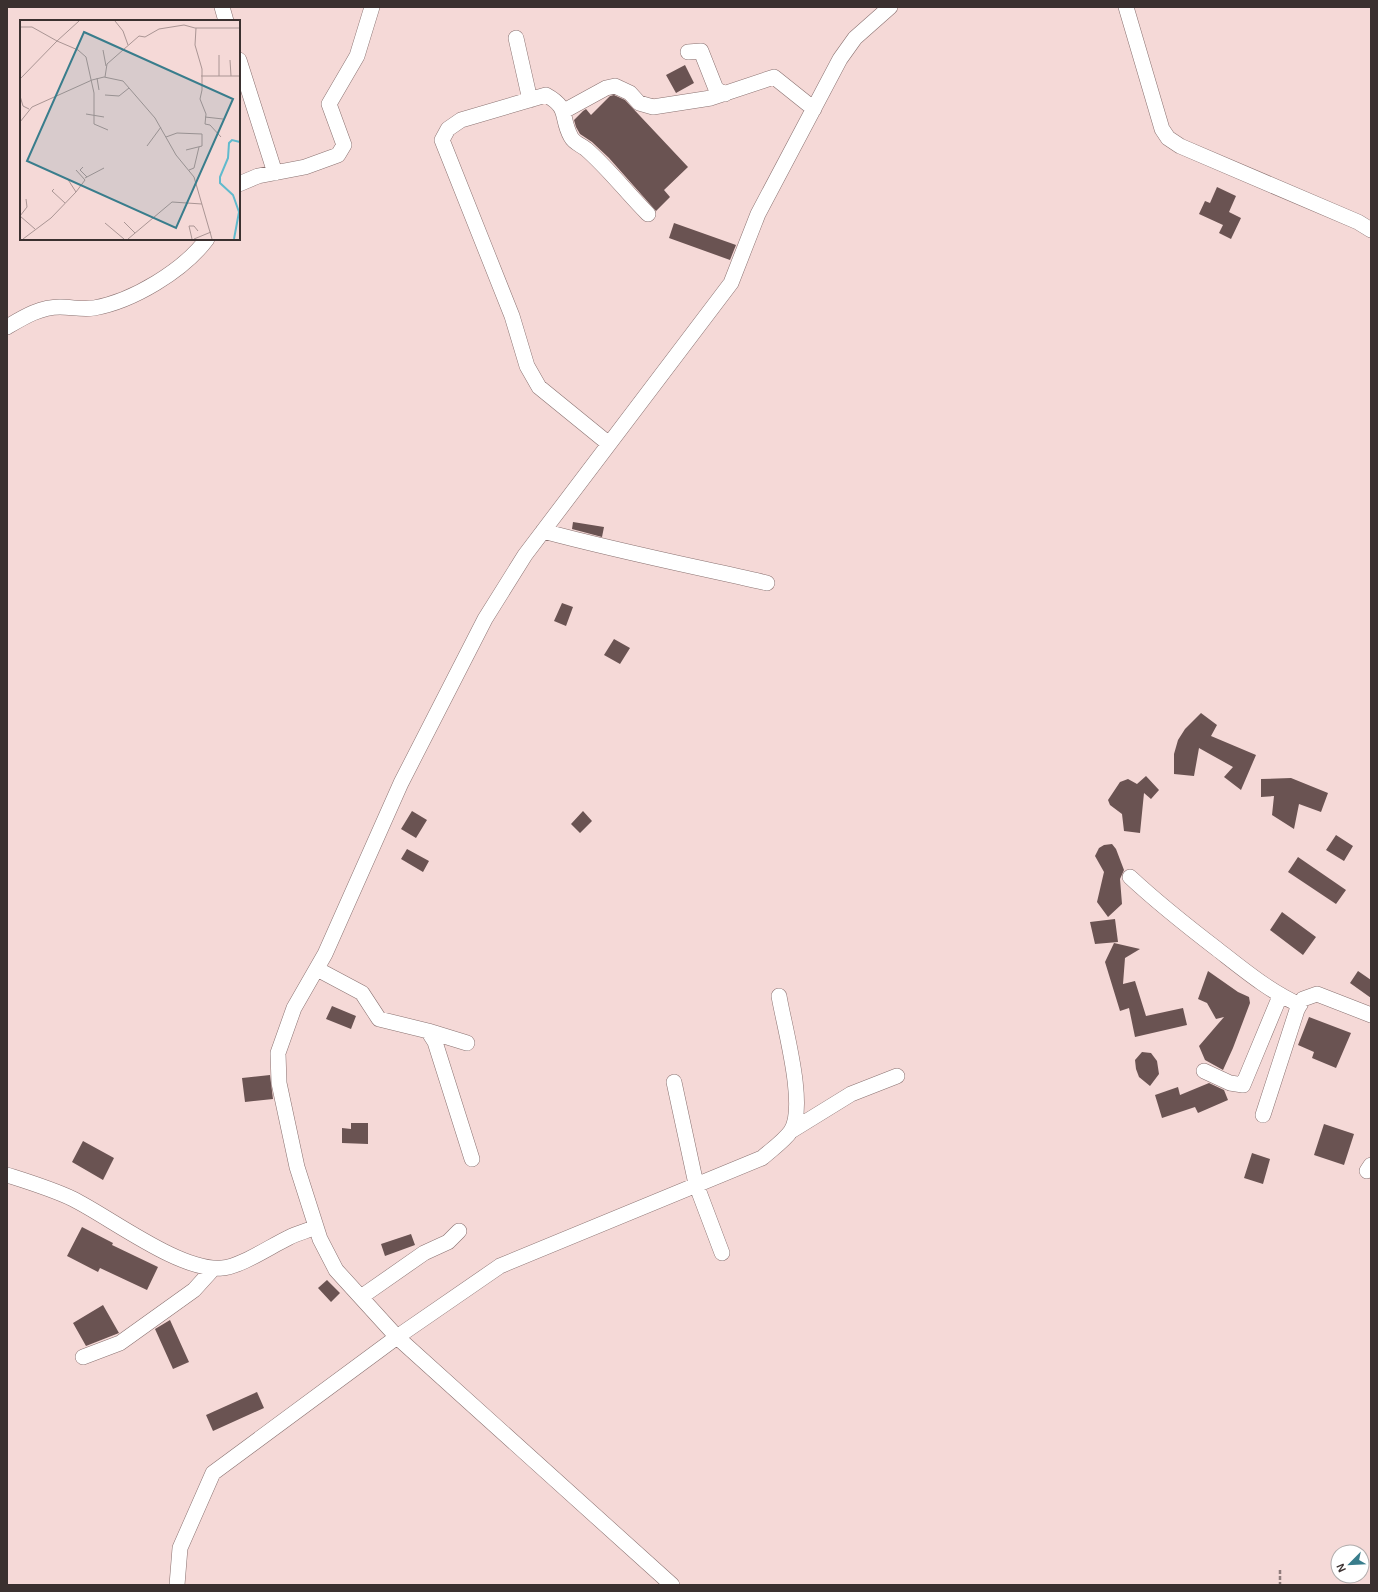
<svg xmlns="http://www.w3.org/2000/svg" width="1378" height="1592" font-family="Arial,sans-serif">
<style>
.building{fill:#6a5352}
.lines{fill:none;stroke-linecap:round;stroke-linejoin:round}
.minor-casing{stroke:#8a7271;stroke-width:16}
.path{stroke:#907d7c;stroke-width:2.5;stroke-dasharray:4 2;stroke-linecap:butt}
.minor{stroke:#fff;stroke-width:15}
.inset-river{fill:none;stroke:#60bacd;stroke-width:2}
.inset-road{fill:none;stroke:#aa9594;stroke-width:1}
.view{fill:#397d8c;fill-opacity:0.15;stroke:#397d8c;stroke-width:2}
.inset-edge{fill:none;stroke:#3a302f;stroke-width:2}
</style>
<rect width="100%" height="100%" fill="#f5d9d7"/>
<!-- building -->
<path class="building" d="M685 65 694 83 676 93 666 75Z
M614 95 625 100 688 167 664 190 670 197 656 211 609 158 592 142 580 134 576 127 574 120 583 111 586 109 591 115 610 96Z
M1217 187 1236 196 1229 212 1241 218 1231 239 1219 233 1223 225 1199 214 1205 201 1210 203Z
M674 223 736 245 730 260 669 238Z
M573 522 604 527 602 537 572 529Z
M562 603 573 607 566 626 554 621Z
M614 639 630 648 620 664 604 655Z
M1201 713 1217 725 1211 736 1256 755 1241 790 1224 777 1233 767 1199 748 1194 776 1174 774V754L1178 740 1185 729Z
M1146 776 1159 790 1151 799 1144 793 1140 833 1124 831 1122 814 1110 805 1108 800 1120 782 1128 779 1137 784Z
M1291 778 1328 793 1321 812 1299 804 1294 829 1272 815 1274 796 1261 797V779Z
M412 811 427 820 416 838 401 829Z
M583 811 592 821 580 833 571 824Z
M1336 835 1353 846 1344 861 1326 850Z
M1112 844 1116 849 1124 870 1120 879 1122 904 1108 917 1097 902 1104 872 1095 856 1099 848 1104 845Z
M407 849 429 861 423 872 401 859Z
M1298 857 1346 890 1336 904 1288 872Z
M1282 912 1316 937 1303 955 1270 930Z
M1115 919 1118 942 1095 944 1090 922Z
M1114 943 1140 949 1125 958 1123 984 1135 981 1146 1016 1183 1008 1187 1025 1135 1037 1129 1008 1120 1011 1105 962Z
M1208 971 1238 992 1249 997 1250 1003 1233 1048 1223 1070 1205 1060 1199 1046 1224 1017 1216 1019 1207 1003 1198 999Z
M1358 971 1371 980V998L1350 983Z
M332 1006 356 1016 351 1029 326 1019Z
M1309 1017 1351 1033 1336 1068 1312 1058 1314 1052 1298 1045Z
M1142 1052 1151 1053 1157 1061 1159 1074 1150 1086 1139 1077 1136 1069 1135 1060Z
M270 1075 273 1099 245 1102 242 1078Z
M1209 1083 1224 1090 1228 1100 1198 1113 1195 1107 1162 1118 1155 1095 1178 1087 1180 1095Z
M351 1123H368V1144L342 1143V1128L351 1129Z
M1324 1124 1354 1134 1344 1165 1314 1155Z
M83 1141 114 1158 103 1180 72 1162Z
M1252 1153 1270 1159 1263 1184 1244 1178Z
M82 1227 113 1243 112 1245 158 1267 147 1290 100 1268 98 1272 67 1256Z
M411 1234 415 1245 385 1256 381 1244Z
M327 1280 340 1293 331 1302 318 1288Z
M103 1305 119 1333 86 1346 73 1323Z
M170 1320 189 1362 173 1369 155 1329Z
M257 1392 264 1408 213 1431 206 1415Z"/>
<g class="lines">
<!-- minor casing -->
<g class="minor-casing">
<path id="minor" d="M222 7 226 21
M1126 7 1162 129 1168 138 1180 146 1358 222 1371 230
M516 38 530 100
M688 52 701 51 716 89 725 94
M239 60 275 173
M564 111 606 88 615 86 630 93 639 103 653 107 711 98 774 77 814 109
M239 184 258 176 305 167 338 155 344 145 329 104 357 56 372 7
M7 327C24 317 40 307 60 307 72 307 83 310 94 308 133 301 183 271 207 239
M609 444 539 387 527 366 512 316 442 140 448 129 461 120 546 95C570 108 560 117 571 137 574 143 581 145 586 149 608 168 627 193 648 214
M543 531C617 551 692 566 767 583
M1130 877C1158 903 1187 926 1217 949 1244 970 1269 991 1300 1005
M317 969 362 993 379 1019 428 1031 435 1042 472 1159
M428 1031 467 1043
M1204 1071 1230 1083 1243 1085 1280 996
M674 1082 696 1184 722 1253
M1263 1115 1297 1010 1303 999 1317 994 1371 1015
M791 1131 851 1094 897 1076
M1367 1171 1371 1165
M7 1175C29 1182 52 1189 73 1199 111 1218 181 1272 222 1268 240 1267 271 1246 288 1238 297 1233 307 1231 316 1227
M361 1297 424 1253 448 1242 459 1231
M83 1357 120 1343 194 1290 213 1269
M177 1585 180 1548 213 1473 397 1337 500 1266 762 1158C771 1150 784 1141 791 1131 807 1106 784 1026 779 996
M672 1585 397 1337 336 1270 320 1239 297 1167 279 1083 278 1053 294 1008 325 954 401 783 485 619 525 555 731 283 758 214 840 59 855 38 890 7"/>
</g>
<!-- path -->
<path class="path" d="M1280 1570V1585"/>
<!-- minor -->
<use href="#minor" class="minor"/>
</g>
<!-- overview -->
<g transform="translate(20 20)">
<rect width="220" height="220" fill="#f5d9d7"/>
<path class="inset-river" d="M214 219 219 192 213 175 200 163V157L208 138 209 123 212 120 220 122"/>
<path class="inset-road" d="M59 1 37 21 58 30 66 37 74 73V104L88 110M95 1 103 11 108 25M0 7H12L37 21 0 59M176 8 175 25 182 49V70L180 79 186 94 185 104 190 105 201 117M83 30 86 46M199 35V56M210 40 211 56M181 56H220M85 57 87 44 119 16 125 17 139 9 164 5 175 8H220M77 58 79 70M85 75 99 76 109 68M0 76 3 86 9 89M66 94 84 97M185 97 203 99M0 102 12 87 72 60 84 57 103 61 135 98 156 135 174 157 192 219M146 117 157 113 182 114V126L166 130M127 126 141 107M63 147 60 150 67 157M169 150 174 148 179 127M47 158 56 172 65 160 56 150M65 158 84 148M34 169 32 171 45 183M0 196 7 187 6 179M0 196 15 209M104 202 115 213M85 203 104 219M3 219 31 198 56 172M108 219 152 182 182 184M172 219 169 206H174L178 211M174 219 191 212"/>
<path class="view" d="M64 12 213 79 156 208 7 141Z"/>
<rect width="220" height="220" class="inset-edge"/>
</g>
<!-- border -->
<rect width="1378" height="1592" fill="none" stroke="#3a302f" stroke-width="16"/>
<!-- north arrow -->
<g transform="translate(1350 1564) rotate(246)"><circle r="19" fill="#ffffff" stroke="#b0acac"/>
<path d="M0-3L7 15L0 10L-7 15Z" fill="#397d8c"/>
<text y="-6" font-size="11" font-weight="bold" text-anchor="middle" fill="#3a302f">N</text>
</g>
</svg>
